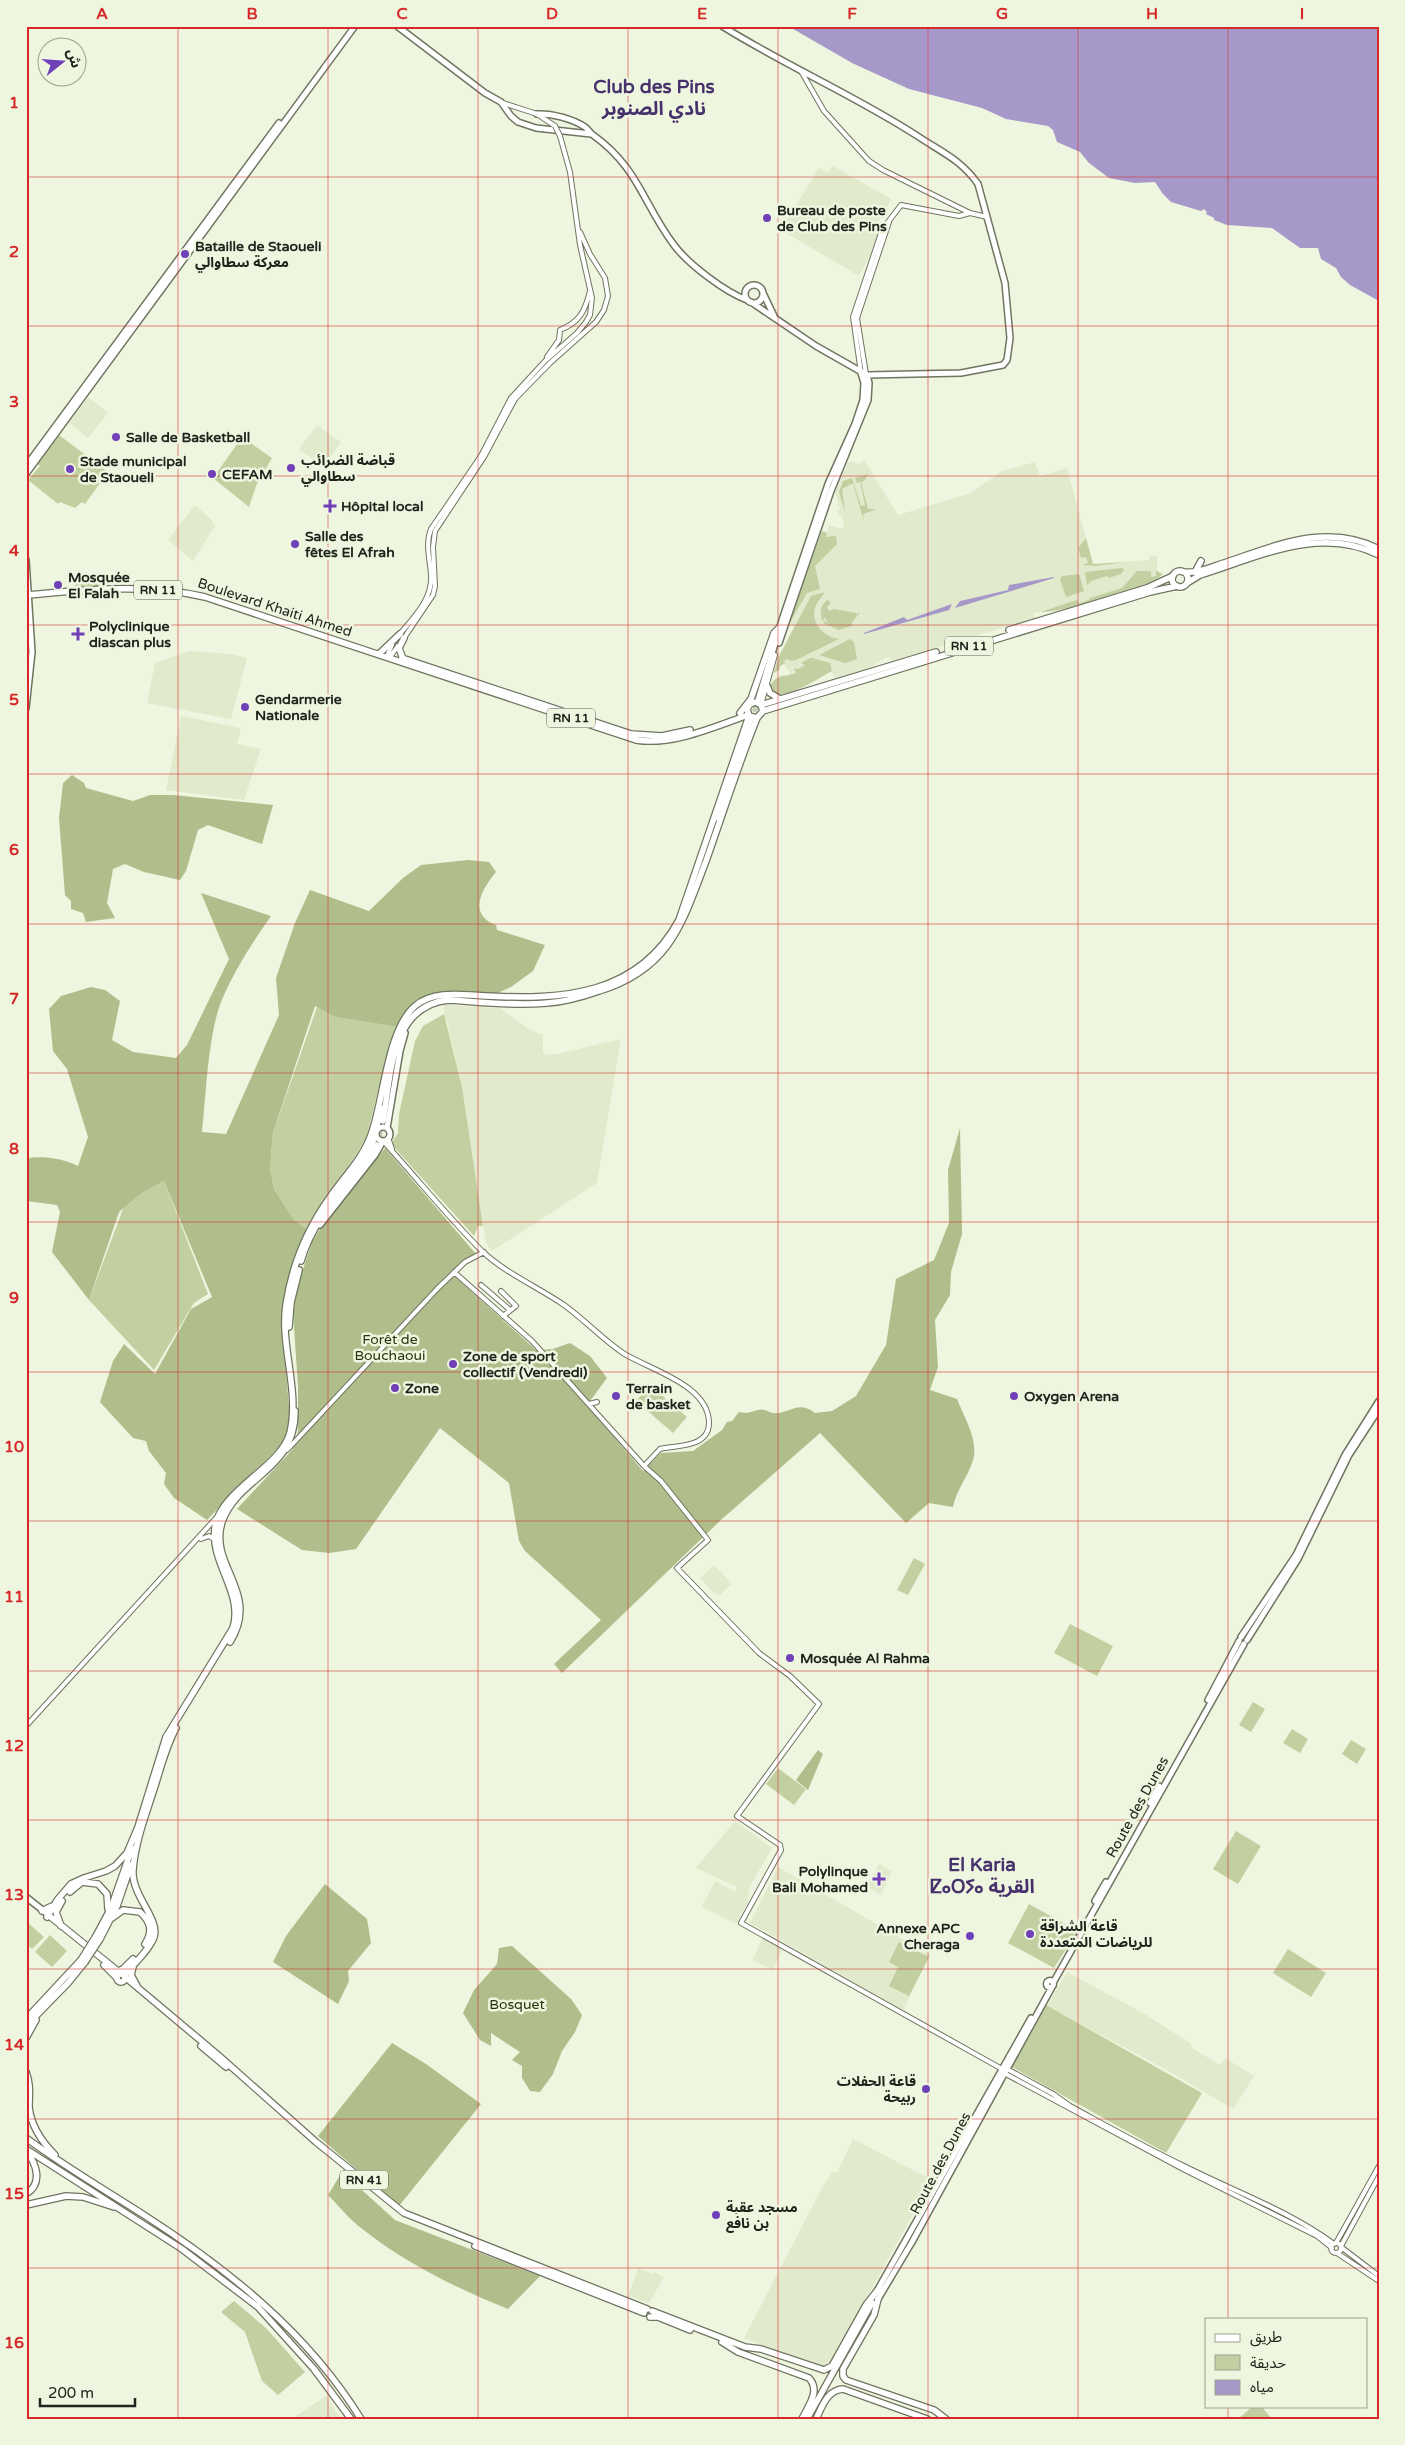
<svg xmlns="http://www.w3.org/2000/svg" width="1405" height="2445" font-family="'Varela Round','Noto Sans Arabic','Noto Sans Tifinagh',sans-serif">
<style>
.built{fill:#e1eacd}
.green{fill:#c2d0a1}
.forest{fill:#afbe8b}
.water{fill:#a699c9}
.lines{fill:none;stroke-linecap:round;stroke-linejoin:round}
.major-tunnel{stroke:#c5ccb8;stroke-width:5;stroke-dasharray:5 2.5;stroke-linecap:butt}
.highway-tunnel{stroke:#c5ccb8;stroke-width:5.5;stroke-dasharray:5.5 3;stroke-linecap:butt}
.minor-casing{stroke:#6f7561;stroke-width:6}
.major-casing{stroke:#6f7561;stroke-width:8}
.highway-casing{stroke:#6f7561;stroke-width:8}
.minor{stroke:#fff;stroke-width:4}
.major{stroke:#fff;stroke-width:5}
.highway{stroke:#fff;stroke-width:5.5}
.minor-bridge-casing{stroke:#6f7561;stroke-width:6;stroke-linecap:butt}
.highway-bridge-casing{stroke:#6f7561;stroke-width:8;stroke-linecap:butt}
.minor-bridge{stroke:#fff;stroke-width:4}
.highway-bridge{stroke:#fff;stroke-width:5.5}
.grid{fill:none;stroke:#d62828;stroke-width:1;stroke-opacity:0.55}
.poi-dot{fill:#6f40b7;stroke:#eef6df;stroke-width:2}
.labels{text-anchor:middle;stroke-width:5;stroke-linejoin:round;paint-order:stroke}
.shield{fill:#eef6df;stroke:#5e6356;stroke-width:1}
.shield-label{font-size:12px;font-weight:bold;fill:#21241c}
.poi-label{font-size:14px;font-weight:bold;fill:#21241c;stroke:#eef6df;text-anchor:start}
.street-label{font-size:14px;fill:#21241c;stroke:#eef6df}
.park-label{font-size:14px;fill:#2a330c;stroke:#eef6df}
.district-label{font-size:19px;font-weight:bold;fill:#46316c;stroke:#eef6df}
.neatline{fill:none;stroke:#d62828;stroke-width:2}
.grid-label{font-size:16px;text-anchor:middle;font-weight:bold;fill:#d62828}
</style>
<rect width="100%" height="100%" fill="#eef6df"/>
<!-- built -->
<path class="built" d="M833 166 891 199 879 221 881 227 872 252 859 276 788 234 791 230 784 225 819 168 828 173Z
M88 397 108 413 88 438 69 423Z
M317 425 341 442 323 467 299 449Z
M864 460 898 515 971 493 1002 471 1035 462 1040 476 1067 468 1093 564 1149 560 1150 556H1157V570L1162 574 1147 584 1060 611 1034 613 1035 618 892 661 890 657 885 658 870 668 835 678 831 671 796 690 780 695 771 684 783 675 785 677 790 673 784 664 780 666 779 670 774 672 778 658 794 627 789 624 820 534 826 535 829 525 842 529 844 525 841 515 839 516 837 510H840L835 492 848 463 853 461 858 465Z
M195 505 213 521 212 523 215 526 193 561 168 540Z
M189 651 230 654 247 658 231 719 147 703 155 663Z
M181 716 241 728 237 744 261 749 244 800 166 790Z
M444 1005 500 1008 530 1030 543 1035V1052L546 1055 557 1054 621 1039 597 1183 492 1251 486 1243 462 1087 447 1020H445Z
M714 1565 732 1584 720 1595 717 1593 716 1595 700 1578Z
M735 1821 772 1848 748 1890 750 1892 747 1899 749 1900 736 1924 702 1907 715 1881 736 1892 737 1887 696 1868Z
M879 1864 892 1871 881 1895 867 1887Z
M778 1867 930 1955 903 2010 750 1923Z
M762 1938 782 1950 773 1970 753 1960Z
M1067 1972 1143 2013 1190 2043 1192 2048 1220 2065 1225 2058 1254 2076 1233 2109 1163 2068 1047 2006Z
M853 2139 932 2180 830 2364 822 2368 744 2338 822 2188 833 2171 837 2173Z
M638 2268 653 2274 654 2272 664 2277 649 2303 628 2296Z
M326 2396 341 2419H298L296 2416Z"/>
<!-- green -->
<path class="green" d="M59 435 108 472 85 504 82 502 75 508 60 502 58 504 28 480 40 466 37 464Z
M242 437 272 458 256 486 249 507 213 478Z
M868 474 864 481 861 482 868 509H877L863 514 864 522 853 483 842 489 845 512 839 492 843 481 852 478 861 506 865 505 860 482 857 483 855 478Z
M822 531 827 533 826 537 836 536 837 544 815 566 820 589 807 593 789 624Z
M1086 538 1093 564 1127 562 1094 566 1083 565 1088 563 1086 557 1081 558 1078 548Z
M1122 568 1124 570 1121 574 1109 578 1107 576 1091 581 1087 585 1085 572Z
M1137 571H1151V577L1156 576V571L1163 574C1148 589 1063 612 1041 612L1076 600 1080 603 1089 600 1090 598 1122 588Z
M1079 574 1084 591 1066 597 1060 579 1062 576Z
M98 575V587L75 588 74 576Z
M825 592C823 596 818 600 816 605 809 622 823 637 839 639L796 660 790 661 788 659 784 661 785 663 780 666 779 670 774 673 778 658 811 596Z
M828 600 831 603 827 607 829 611 834 609 856 613V617L857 613H860L852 622V626L839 630 823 623 825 621 829 624 824 617 823 609 824 620 822 621C820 613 820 604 828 600Z
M850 639 854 642 857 659 845 663 819 655Z
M810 658H816L809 663 816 659 830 663 832 671C818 678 787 701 772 692L770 687C775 673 788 677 796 673L794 668 798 669 805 665 801 663Z
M317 1007 335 1017 398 1027 390 1042 366 1139 338 1182 327 1194 307 1229 294 1220 274 1189 270 1168 273 1133Z
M444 1014 462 1087 483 1226H478L474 1236 393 1146 392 1142 398 1133 399 1114 415 1041 423 1026Z
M164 1181 208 1294 194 1303 154 1370 89 1300 123 1209 142 1193Z
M650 1385 687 1417 673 1433 636 1401Z
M914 1558 925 1564 908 1595 897 1590Z
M1070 1624 1113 1646 1097 1676 1054 1653Z
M1253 1702 1265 1709 1251 1732 1239 1725Z
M1292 1729 1308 1739 1300 1753 1283 1743Z
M1351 1740 1366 1749 1357 1764 1342 1754Z
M778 1768 806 1789 794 1805 766 1784Z
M1236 1831 1261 1846 1238 1884 1213 1869Z
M1029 1904 1078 1931 1054 1968 1008 1943Z
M26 1921 44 1937 32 1949 26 1943Z
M50 1935 67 1951 52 1967 35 1952Z
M899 1942 929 1957 909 1996 889 1986 898 1967 889 1962Z
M1288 1949 1326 1973 1311 1997 1273 1973Z
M1046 2005 1202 2093 1166 2153 1012 2067Z
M234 2301 266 2328 305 2372 278 2395 262 2381 245 2332 221 2312Z
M1253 2406H1261L1272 2419H1238Z"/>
<!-- forest -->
<path class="forest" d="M72 775 84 783 86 788 133 801 150 795H173L273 805 262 844 208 825 198 830 186 871 180 880 144 872 125 864 113 869 107 903 115 918 86 922 83 913 71 909V901L65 895 59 818 63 783Z
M468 860 489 862 496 872C482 889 467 914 496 925L497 930 545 945 533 971 511 987 491 996 441 993 420 998 409 1009 398 1027 335 1017 315 1006 273 1133 270 1168 274 1189 294 1220 307 1229 296 1252 285 1296 282 1322 290 1420 289 1432 282 1444 207 1520 174 1498 164 1484 166 1473 149 1451 146 1441 133 1438 100 1402 113 1361 124 1344 155 1374 191 1309 212 1297 164 1181 142 1193 119 1212 89 1300 52 1252 60 1212 57 1205 26 1201V1158C45 1156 61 1158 78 1166L88 1137 67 1069 53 1051 49 1009 61 996 91 987 105 990 120 1001 112 1040 133 1052 176 1058 187 1045 229 959 201 893 271 916C252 943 234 971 221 1002 208 1036 206 1095 202 1132L226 1134 279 1015 276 978 295 923 310 890 369 911 403 878 421 865Z
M960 1128 962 1234 951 1272 950 1295 935 1320 938 1367 930 1390 957 1399C964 1417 979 1441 973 1460 968 1477 956 1490 953 1507L929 1503 906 1523 820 1433 722 1519 562 1673 554 1664 601 1620 525 1551 519 1541 509 1483 440 1428 356 1549 329 1553 302 1550 237 1509 292 1450 298 1432V1386L293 1313 298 1284 312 1242 321 1227 385 1148 476 1254 464 1260 451 1273 536 1350 553 1349 570 1343 590 1356 607 1378 587 1405 643 1471 661 1453 693 1451 722 1430 727 1422 732 1421 739 1412C749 1414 750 1412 758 1410 763 1408 768 1412 773 1413 789 1415 797 1399 815 1413L832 1411 856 1396 886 1345 896 1279 934 1260 949 1223 948 1170Z
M818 1750 823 1754 808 1790 796 1780Z
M325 1884 367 1919 371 1943 348 1971 349 1981 338 2004 273 1962 286 1936Z
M512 1946 571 1999 582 2015 575 2032 562 2051 553 2074 540 2092 530 2091 522 2078V2066L512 2060 520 2052 491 2033V2046L480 2040 463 2013 474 1990 497 1964 499 1948Z
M392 2043 426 2064 481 2104 399 2206 318 2136Z
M342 2172 395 2220 540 2276 508 2309C456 2288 405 2263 361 2228 349 2219 339 2206 328 2195Z"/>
<!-- water -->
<path class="water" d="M788 26H1379V301L1350 285 1341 277 1336 268 1321 259 1318 248H1300L1272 228 1227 225 1214 220V218L1206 214 1207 212 1204 209 1201 211 1171 202 1163 194 1155 182 1135 183 1109 178 1089 163 1080 152 1057 142 1053 130 1048 126 1006 119 982 108 909 89 852 63Z
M1054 577V578L955 608 960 601 1008 590 1009 585Z
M952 604 949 610 864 634V633L904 617 907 620Z"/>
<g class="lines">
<!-- major-tunnel -->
<path class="major-tunnel" d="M752 719 758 701"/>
<!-- highway-tunnel -->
<path class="highway-tunnel" d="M377 1145 383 1121"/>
<!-- minor casing -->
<g class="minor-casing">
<path id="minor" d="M801 71 824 111 869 161 883 170 970 213 987 217
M503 103 537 114 555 126
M547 357 559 340 560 330C580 322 585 311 590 291
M861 373 853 317 882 230 901 205 959 216 970 213
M866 374 857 318 889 222
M399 635C413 618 433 599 431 575 430 559 425 544 431 529L481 456 511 398 545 361 577 333 586 322 590 315 592 298 580 245 570 172 560 136
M404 638 433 595 435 586 433 547 435 531 484 457 515 399 550 363 596 322 604 310 608 296 605 278 590 254 580 232
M387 656 392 645
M390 657 398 646
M761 705 775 655
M388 1138 392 1149
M383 1141C416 1177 447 1216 482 1251 505 1273 538 1287 564 1305 585 1320 602 1339 623 1353 650 1370 710 1385 709 1424 708 1448 676 1445 660 1449L644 1466
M454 1272 532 1341 644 1466 661 1481 708 1540 677 1568 759 1653 790 1676 819 1704 737 1816 780 1845 781 1850 741 1923 1002 2069
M481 1285 509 1309
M501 1291 516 1306 503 1316
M589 1404 597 1402
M287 1450 437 1289 465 1262 484 1252
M201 1539 209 1536 214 1539
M26 1726 217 1517
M1007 2069 1053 2094 1070 2106C1107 2126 1144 2147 1182 2165 1233 2191 1288 2210 1334 2244
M1004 2073 1185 2170 1317 2236 1332 2248
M1336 2243 1379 2166
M1331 2248a5 5 0 1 1 10 0a5 5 0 1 1-10 0Z
M1341 2246 1379 2176
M1341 2247 1379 2276
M1337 2253 1379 2281"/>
</g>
<!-- major casing -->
<g class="major-casing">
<path id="major" d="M397 26 485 93 501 102 511 116 518 122 536 128 591 134
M722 26C786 66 856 96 919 137 943 153 961 160 978 184L1005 283 1010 338 1007 360 1003 365 961 373 867 375 816 346 751 302
M537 114C551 113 573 119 585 127 588 129 590 133 593 135 639 168 643 204 674 245 688 264 725 292 747 300
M745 294a9 9 0 1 1 18 0a9 9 0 1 1-18 0Z
M763 293 774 316
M26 466 279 123
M26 474 355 26
M26 560 32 652 26 708
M779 643 831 491 868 400 869 383 867 375
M758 700 783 617 828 484 855 424 863 400 864 383 861 373
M716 818 751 719
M376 1134a7 7 0 1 1 14 0a7 7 0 1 1-14 0Z
M387 1128 400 1051 405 1033
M376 1130 382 1108
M352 1172 369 1151 376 1135
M320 1225 375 1155 383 1141
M1241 1637 1296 1555 1345 1455 1379 1401
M1247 1640 1298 1559 1349 1455 1379 1409
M1208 1700 1239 1641
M1150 1803 1159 1786
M26 1897 45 1912
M1095 1901 1106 1882
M1046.5 1984a3.5 3.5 0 1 1 7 0a3.5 3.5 0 1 1-7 0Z
M1053 1983 1244 1644
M877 2291 1031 2018
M878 2299 912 2242 1052 1987"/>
</g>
<!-- highway casing -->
<g class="highway-casing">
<path id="highway" d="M1172 579a8 8 0 1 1 16 0a8 8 0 1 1-16 0Z
M1183 572C1197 574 1211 567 1224 563 1275 546 1327 522 1379 549
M1195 572 1201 561
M1187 583 1200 575C1258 557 1320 525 1379 555
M26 595C86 590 146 583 205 597L636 740C672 746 714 727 748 715
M1009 630 1147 588 1173 576
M379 654 400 634
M402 658 631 734 662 736 690 730
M403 659 399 648 404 638
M767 686 770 693 780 699
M761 705 936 652
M763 711 761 705 756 702 750 704 747 709 749 716 757 718 763 711 1150 592 1177 586
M740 713 751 699 774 633 781 626
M383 1121C391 1076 390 1005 449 1000 481 1002 515 1006 547 1003 565 1002 582 997 599 991 670 969 682 924 706 861 723 813 738 765 757 718
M301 1261C314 1215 350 1183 377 1145
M289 1327 291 1302 299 1270
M230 1642C261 1592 208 1566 222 1522 238 1476 295 1472 295 1411
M70 1892 82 1882 98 1884 107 1894 108 1909
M42 1911 52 1906
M47 1914 119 1972
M47 1917 58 1899 71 1884 84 1878 106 1871 115 1866 127 1853 138 1827 166 1737 233 1628C244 1593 210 1563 215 1528 219 1491 281 1467 290 1433 300 1390 280 1347 286 1305 292 1265 307 1229 330 1197 344 1177 363 1158 371 1135 384 1100 387 1030 415 1006 434 990 462 995 486 996 562 1000 638 996 679 920L749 716
M112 1918 123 1910 140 1912C151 1922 153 1932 145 1944
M61 1926 56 1912 62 1901
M96 1936 111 1908 132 1848
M100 1939 117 1906 131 1865
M104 1965 117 1978
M133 1967 131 1975 137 1986
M118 1971 123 1969 133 1959
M117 1978a4 4 0 1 1 8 0a4 4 0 1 1-8 0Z
M124 1976C133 1964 149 1951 154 1937 160 1919 131 1895 133 1870 135 1843 145 1817 153 1792 160 1771 165 1748 176 1728
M125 1977 218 2055 316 2142 404 2213 647 2309
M26 2019 81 1960
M26 2026 68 1983 85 1962
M26 2038 36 2020
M201 2046 226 2067
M26 2072C31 2085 29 2095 29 2107 31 2126 42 2142 55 2155
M26 2138C64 2166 105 2190 144 2215 228 2269 308 2333 361 2419
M26 2149 182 2249 258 2307 314 2369 351 2419
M26 2151C37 2164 43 2184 26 2194
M26 2205 66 2196 83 2197 114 2207
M475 2246 644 2313
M878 2299 874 2315 843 2369V2376L846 2380 934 2410 946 2419
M652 2311 745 2347 761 2349 824 2370 832 2366 866 2305 877 2291
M650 2317H658L690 2330
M722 2342 738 2352 809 2378C821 2391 808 2406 802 2419
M807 2419 872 2303
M816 2419C822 2407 827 2390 843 2389L927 2419"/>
</g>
<!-- minor -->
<use href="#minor" class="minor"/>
<!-- major -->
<use href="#major" class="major"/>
<!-- highway -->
<use href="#highway" class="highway"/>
<!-- minor-bridge casing -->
<g class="minor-bridge-casing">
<path id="minor-bridge" d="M555 126 560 136"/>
</g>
<!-- highway-bridge casing -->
<g class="highway-bridge-casing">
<path id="highway-bridge" d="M81 1960 96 1936
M85 1962 100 1939"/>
</g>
<!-- minor-bridge -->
<use href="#minor-bridge" class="minor-bridge"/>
<!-- highway-bridge -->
<use href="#highway-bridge" class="highway-bridge"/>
</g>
<!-- grid -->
<path class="grid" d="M178 26V2419M328 26V2419M478 26V2419M628 26V2419M778 26V2419M928 26V2419M1078 26V2419M1228 26V2319M26 177H1379M26 326H1379M26 476H1379M26 625H1379M26 774H1379M26 924H1379M26 1073H1379M26 1222H1379M26 1372H1379M26 1521H1379M26 1671H1379M26 1820H1379M26 1969H1379M26 2119H1379M26 2268H1379M1228 2406V2419"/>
<!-- markers -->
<g class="poi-dot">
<circle cx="767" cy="218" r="5"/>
<circle cx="185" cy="254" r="5"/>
<circle cx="116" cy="437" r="5"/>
<circle cx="291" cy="468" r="5"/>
<circle cx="70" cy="469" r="5"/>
<circle cx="212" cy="474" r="5"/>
<path d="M327.5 498.5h5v5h5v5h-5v5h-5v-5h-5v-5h5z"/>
<circle cx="295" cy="544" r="5"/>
<circle cx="58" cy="585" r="5"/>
<path d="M75.5 626.5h5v5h5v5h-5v5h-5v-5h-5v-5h5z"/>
<circle cx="245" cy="707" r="5"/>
<circle cx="453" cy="1364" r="5"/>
<circle cx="395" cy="1388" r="5"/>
<circle cx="616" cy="1396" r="5"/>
<circle cx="1014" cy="1396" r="5"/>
<circle cx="790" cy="1658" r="5"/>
<path d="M876.5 1871.5h5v5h5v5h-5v5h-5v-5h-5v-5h5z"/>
<circle cx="1030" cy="1934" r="5"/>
<circle cx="970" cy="1936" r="5"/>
<circle cx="926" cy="2089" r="5"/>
<circle cx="716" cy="2215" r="5"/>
</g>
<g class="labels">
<!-- shield labels -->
<g class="shield">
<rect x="134" y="580.5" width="48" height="19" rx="4"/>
<rect x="945" y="636.5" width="48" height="19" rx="4"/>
<rect x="547" y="708.5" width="48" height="19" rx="4"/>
<rect x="340" y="2170.5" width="48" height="19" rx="4"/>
</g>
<g class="shield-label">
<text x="158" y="594">RN 11</text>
<text x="969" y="650">RN 11</text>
<text x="571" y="722">RN 11</text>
<text x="364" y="2184">RN 41</text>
</g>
<!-- poi labels -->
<g class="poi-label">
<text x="777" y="215">Bureau de poste<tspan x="777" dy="16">de Club des Pins</tspan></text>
<text x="195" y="251">Bataille de Staoueli<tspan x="195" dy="16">معركة سطاوالي</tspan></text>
<text x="126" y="442">Salle de Basketball</text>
<text x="301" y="465">قباضة الضرائب<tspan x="301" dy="16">سطاوالي</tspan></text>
<text x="80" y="466">Stade municipal<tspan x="80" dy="16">de Staoueli</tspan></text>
<text x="222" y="479">CEFAM</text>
<text x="341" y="511">Hôpital local</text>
<text x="305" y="541">Salle des<tspan x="305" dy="16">fêtes El Afrah</tspan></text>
<text x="68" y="582">Mosquée<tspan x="68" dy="16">El Falah</tspan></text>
<text x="89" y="631">Polyclinique<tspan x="89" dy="16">diascan plus</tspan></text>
<text x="255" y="704">Gendarmerie<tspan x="255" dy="16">Nationale</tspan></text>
<text x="463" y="1361">Zone de sport<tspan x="463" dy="16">collectif (Vendredi)</tspan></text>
<text x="405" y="1393">Zone</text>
<text x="626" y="1393">Terrain<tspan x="626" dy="16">de basket</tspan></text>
<text x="1024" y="1401">Oxygen Arena</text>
<text x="800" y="1663">Mosquée Al Rahma</text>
<text x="868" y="1876" text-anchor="end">Polylinque<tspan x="868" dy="16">Bali Mohamed</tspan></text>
<text x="1040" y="1931">قاعة الشراقة<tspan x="1040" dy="16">للرياضات المتعددة</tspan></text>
<text x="960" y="1933" text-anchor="end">Annexe APC<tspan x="960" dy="16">Cheraga</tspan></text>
<text x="916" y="2086" text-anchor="end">قاعة الحفلات<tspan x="916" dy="16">ربيحة</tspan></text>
<text x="726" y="2212">مسجد عقبة<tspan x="726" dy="16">بن نافع</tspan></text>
</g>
<!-- street labels -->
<g class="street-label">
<text transform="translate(275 607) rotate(18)" y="5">Boulevard Khaiti Ahmed</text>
<text transform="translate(1137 1807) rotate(-61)" y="5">Route des Dunes</text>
<text transform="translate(940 2163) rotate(-62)" y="5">Route des Dunes</text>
</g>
<!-- park labels -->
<g class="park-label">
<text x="390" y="1344">Forêt de<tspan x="390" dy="16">Bouchaoui</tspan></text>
<text x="517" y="2009">Bosquet</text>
</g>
<!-- district labels -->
<g class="district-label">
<text x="654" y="93">Club des Pins<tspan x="654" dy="22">نادي الصنوبر</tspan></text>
<text x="982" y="1871">El Karia<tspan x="982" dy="22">ⵇⴰⵔⵢⴰ القرية</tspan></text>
</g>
</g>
<!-- border -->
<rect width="1405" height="2445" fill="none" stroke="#eef6df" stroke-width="55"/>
<!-- legend -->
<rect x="1205" y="2318" width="162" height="90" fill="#eef6df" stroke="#9ca291"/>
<rect x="1215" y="2334" width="25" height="8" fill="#ffffff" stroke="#9ca291"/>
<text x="1250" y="2342" font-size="15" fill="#21241c">طريق</text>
<rect x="1215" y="2355" width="25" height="15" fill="#c2d0a1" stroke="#9ca291"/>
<text x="1250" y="2368" font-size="15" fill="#21241c">حديقة</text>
<rect x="1215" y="2380" width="25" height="15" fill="#a699c9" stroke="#9ca291"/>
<text x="1250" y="2392" font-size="15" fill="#21241c">مياه</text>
<!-- north arrow -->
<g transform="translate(62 62) rotate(73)"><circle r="24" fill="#eef6df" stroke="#9ca291"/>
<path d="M0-4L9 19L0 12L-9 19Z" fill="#6f40b7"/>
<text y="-8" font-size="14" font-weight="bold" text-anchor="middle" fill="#21241c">ش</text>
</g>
<!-- scale -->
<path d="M40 2398v8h95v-8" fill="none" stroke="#21241c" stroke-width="2.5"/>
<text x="48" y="2398" font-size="15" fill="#21241c" stroke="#eef6df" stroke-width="4" paint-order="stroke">200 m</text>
<rect x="28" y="28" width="1350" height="2390" class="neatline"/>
<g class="grid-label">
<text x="102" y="19">A</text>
<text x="252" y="19">B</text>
<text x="402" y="19">C</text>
<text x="552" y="19">D</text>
<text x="702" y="19">E</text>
<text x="852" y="19">F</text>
<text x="1002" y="19">G</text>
<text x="1152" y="19">H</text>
<text x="1302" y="19">I</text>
<text x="14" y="108">1</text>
<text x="14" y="257">2</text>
<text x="14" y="407">3</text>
<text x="14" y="556">4</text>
<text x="14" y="705">5</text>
<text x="14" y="855">6</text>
<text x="14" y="1004">7</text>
<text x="14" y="1154">8</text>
<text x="14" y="1303">9</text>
<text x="14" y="1452">10</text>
<text x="14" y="1602">11</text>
<text x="14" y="1751">12</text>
<text x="14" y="1900">13</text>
<text x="14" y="2050">14</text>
<text x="14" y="2199">15</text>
<text x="14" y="2348">16</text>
</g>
</svg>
